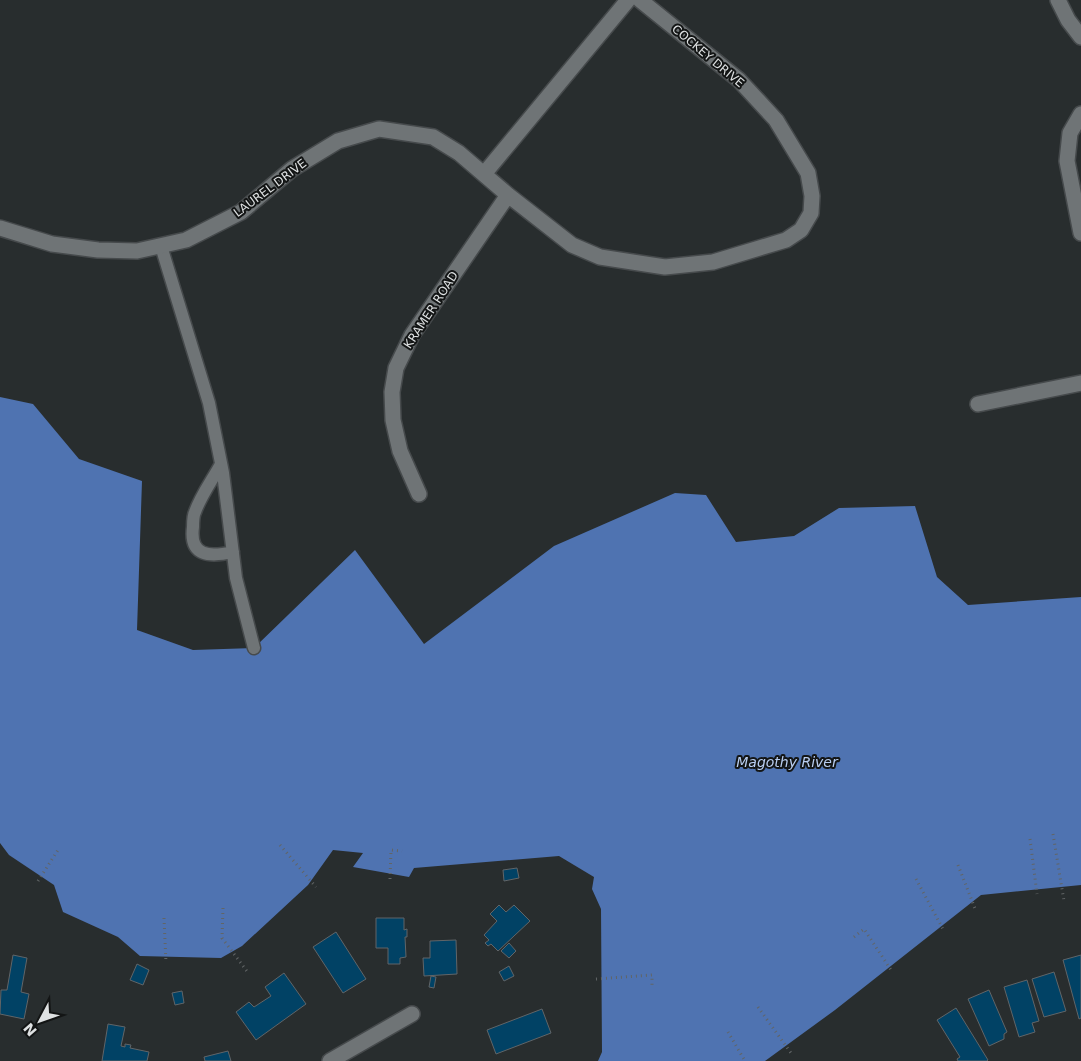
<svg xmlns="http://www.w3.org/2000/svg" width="1081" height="1061" font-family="'DejaVu Sans',sans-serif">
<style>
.water{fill:#4f73b1}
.building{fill:#014265;stroke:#616568}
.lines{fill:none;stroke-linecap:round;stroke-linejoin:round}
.lane-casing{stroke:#464a4c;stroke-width:15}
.street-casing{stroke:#464a4c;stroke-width:18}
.path{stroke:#616566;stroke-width:3;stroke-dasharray:1 4;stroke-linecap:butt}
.lane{stroke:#6f7476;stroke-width:12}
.street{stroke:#6f7476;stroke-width:15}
.labels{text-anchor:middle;stroke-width:4;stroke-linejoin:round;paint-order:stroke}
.street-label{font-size:12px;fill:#dee1e2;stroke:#131515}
.water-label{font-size:14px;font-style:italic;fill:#b9cef1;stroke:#131515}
</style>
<rect width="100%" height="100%" fill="#282d2e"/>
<!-- water -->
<path class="water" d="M0 397 33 404 79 459 142 481 137 630 193 650 254 648 355 550 424 644 554 546 675 493 706 495 736 542 794 536 839 508 915 506 937 577 968 605 1081 597V885L981 895 835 1010 765 1061H598L602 1052 601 909 592 889 594 877 559 856 414 868 409 877 353 867 363 853 333 850 308 885 242 946 221 958 140 956 118 937 63 912 54 885 9 855 0 843Z"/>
<!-- building -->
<path class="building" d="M517 868 519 878 504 881 503 870Z
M499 905 506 912 514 905 530 921 498 951 491 944 488 946 485 943 489 940 484 935 497 921 490 914Z
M376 918H404V930L407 929V937H405L406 957 400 958V964H388V948H376Z
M336 932 366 979 343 993 313 947Z
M456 940 457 974 424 976 423 958H430V941Z
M509 943 516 951 509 958 501 951Z
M13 955 27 958 21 992 29 994 24 1019 0 1014 1 990H7Z
M1081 955V1018L1079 1019 1063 960Z
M137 964 149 970 143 985 130 980Z
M509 966 514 976 504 981 499 972Z
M1054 972 1066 1011 1044 1017 1032 979Z
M284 973 306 1004 256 1040 236 1012 249 1002 254 1007 271 996 265 987Z
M431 976 436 977 434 988 429 987Z
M1027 980 1039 1021 1032 1023 1035 1032 1019 1037 1004 987Z
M989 990 1007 1032 1004 1034V1039L989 1046 968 999Z
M182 991 184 1003 175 1005 172 993Z
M956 1008 988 1060 987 1061H958L957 1059 960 1057 937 1020Z
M542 1009 551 1033 496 1054 487 1030Z
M108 1024 125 1027 121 1046 125 1047V1044L131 1045 130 1048 149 1052 147 1061H102Z
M228 1051 231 1061H205L204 1057Z"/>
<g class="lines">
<!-- lane casing -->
<g class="lane-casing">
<path id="lane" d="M161 246 209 403 223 473 236 578 254 648
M221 464C213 479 201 495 195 512 193 516 193 522 193 527 189 557 210 557 233 552"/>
</g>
<!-- street casing -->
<g class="street-casing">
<path id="street" d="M1058 0 1068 20 1081 37
M1081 114 1070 133 1067 161 1081 233
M484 174 628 0
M0 228 52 244 98 250 137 251 186 240 241 212 292 169 338 141 379 129 433 137 459 153 508 195 572 245 600 257 665 267 713 262 786 240 801 230 811 213 812 196 808 173 776 120 739 80 640 0
M978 404 1081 383
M419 494 400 451 393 420 392 392 396 368 412 335 508 195
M330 1061 412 1014"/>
</g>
<!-- path -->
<path class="path" d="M1053 834 1064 901
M1030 839 1037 894
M280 845 316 887
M958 865 976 911
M390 879 391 850 402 851
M916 879 944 931
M38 881 58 850
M223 908 222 938 249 974
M164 918 166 963
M854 937 864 929 891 970
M596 979 652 975V987
M758 1007 791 1053
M728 1032 745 1061"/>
<!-- lane -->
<use href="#lane" class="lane"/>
<!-- street -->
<use href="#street" class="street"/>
</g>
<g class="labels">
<!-- street labels -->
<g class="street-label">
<text transform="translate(708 56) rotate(40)" y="4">COCKEY DRIVE</text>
<text transform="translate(270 188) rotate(-37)" y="4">LAUREL DRIVE</text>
<text transform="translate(431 310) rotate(-57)" y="4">KRAMER ROAD</text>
</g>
<!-- water labels -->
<g class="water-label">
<text x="787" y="767">Magothy River</text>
</g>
</g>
<!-- north arrow -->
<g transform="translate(40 1021) rotate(229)" stroke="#131515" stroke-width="4" paint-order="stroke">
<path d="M0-4L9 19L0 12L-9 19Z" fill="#dee1e2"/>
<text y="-8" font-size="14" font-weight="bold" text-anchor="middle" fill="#dee1e2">N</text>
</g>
</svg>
